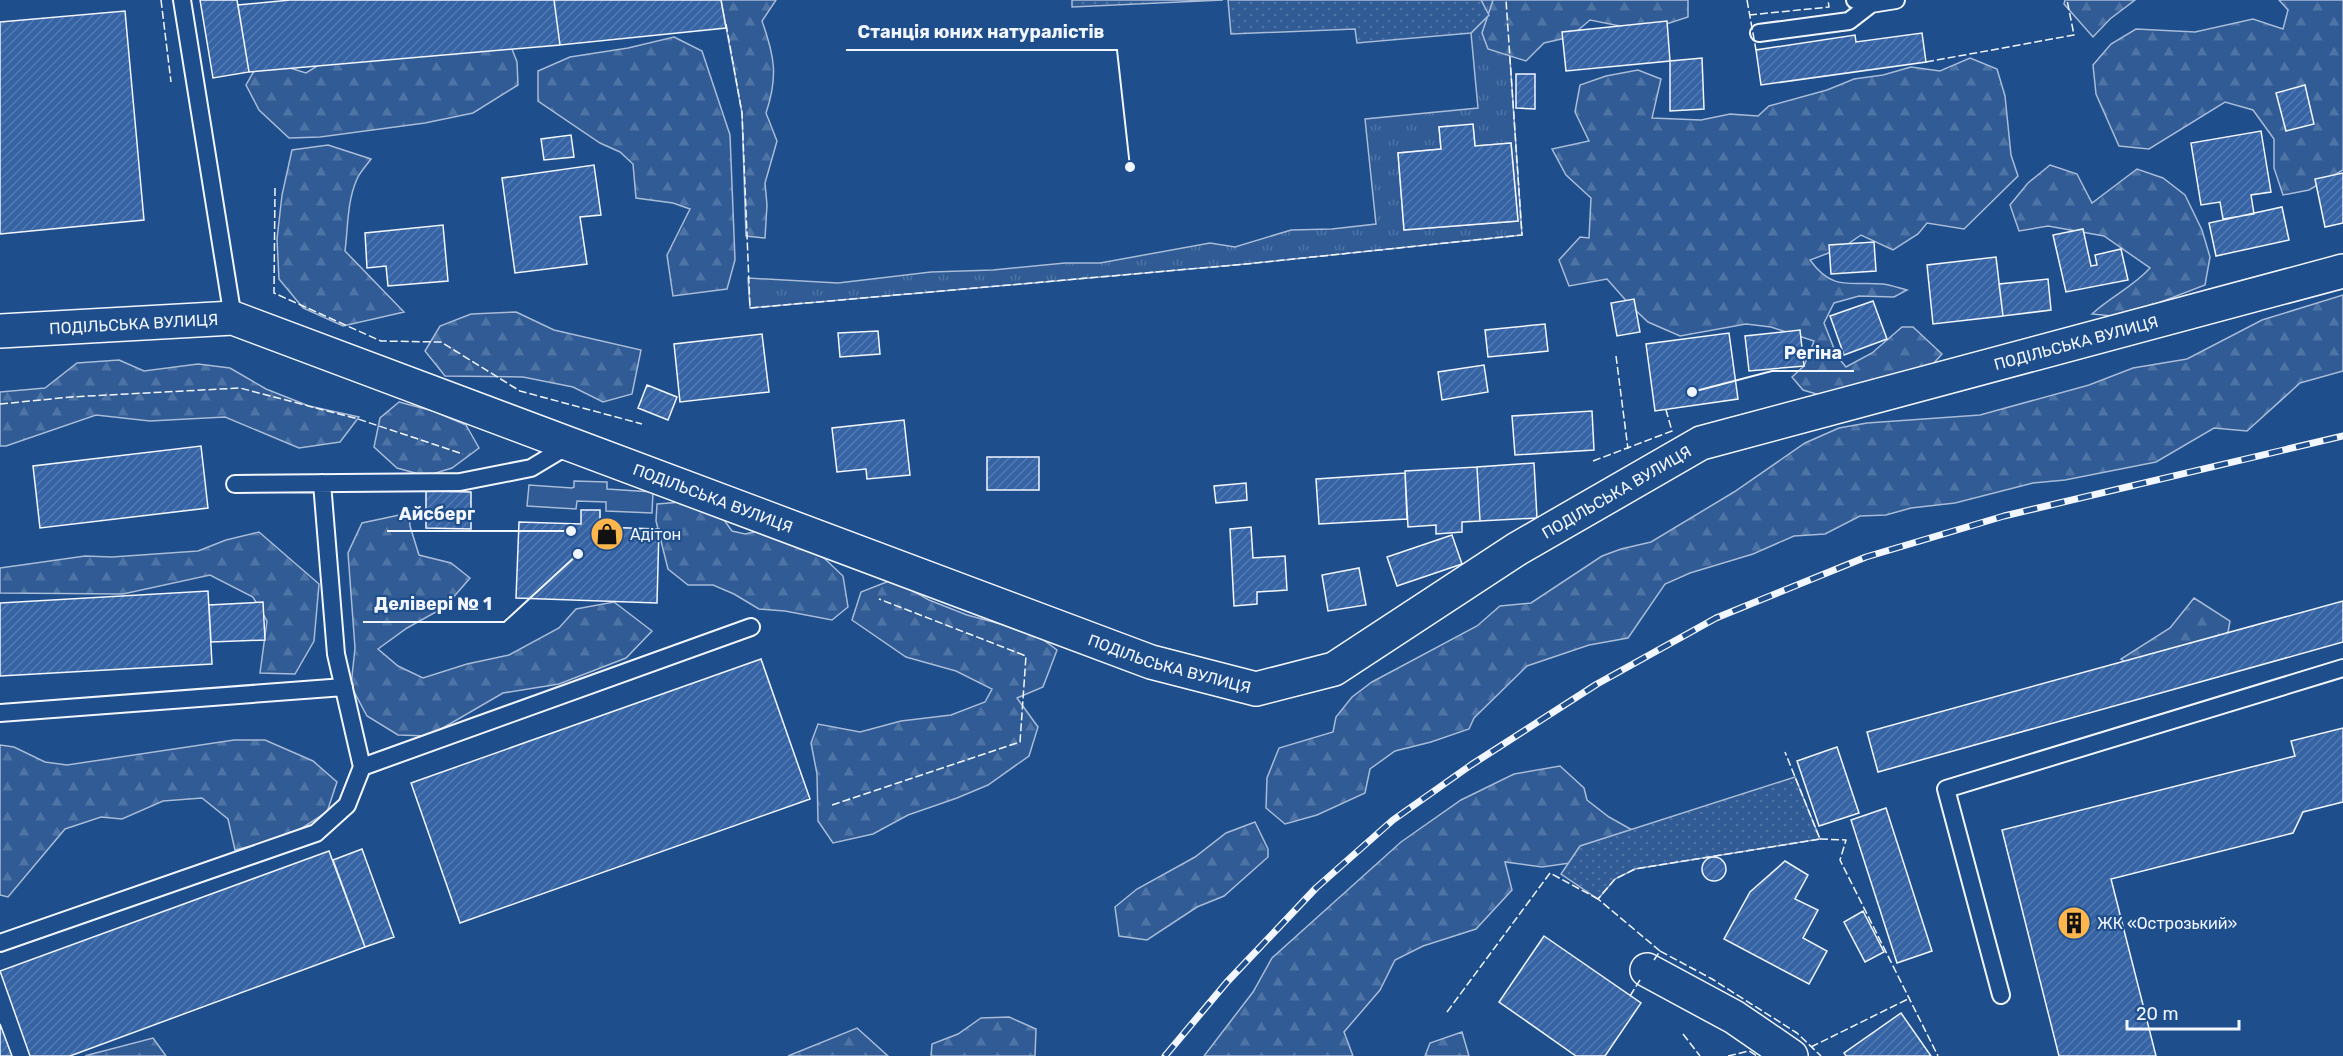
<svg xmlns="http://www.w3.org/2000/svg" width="2343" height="1056" font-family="Rubik,sans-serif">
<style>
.grass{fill:url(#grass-tufts);stroke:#a8bbd7;stroke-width:1.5;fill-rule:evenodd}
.forest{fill:url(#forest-firs);stroke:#a8bbd7;stroke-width:1.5}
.garden{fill:url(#garden-dots);stroke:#a8bbd7;stroke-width:1.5}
.built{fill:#305b95;stroke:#a8bbd7;stroke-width:1.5}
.building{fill:url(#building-hatch);stroke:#f2f6ff;stroke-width:1.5}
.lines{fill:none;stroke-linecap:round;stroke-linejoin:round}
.lane-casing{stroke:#f2f6ff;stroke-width:20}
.street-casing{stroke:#f2f6ff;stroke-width:36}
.lane{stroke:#1f4e8c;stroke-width:16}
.street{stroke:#1f4e8c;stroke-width:33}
.rail-casing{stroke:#f2f6ff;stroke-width:7}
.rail{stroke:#1f4e8c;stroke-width:4.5;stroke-dasharray:14;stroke-linecap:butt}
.fence{stroke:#f2f6ff;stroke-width:1.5;stroke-dasharray:8 3;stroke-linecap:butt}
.labels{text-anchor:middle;stroke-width:4.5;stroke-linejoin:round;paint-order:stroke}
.street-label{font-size:16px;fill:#f2f6ff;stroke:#1f4e8c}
.poi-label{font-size:16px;fill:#f2f6ff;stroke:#1f4e8c;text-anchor:start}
.leader{fill:none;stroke:#f2f6ff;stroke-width:2}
.callout-dot{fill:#f2f6ff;stroke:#1f4e8c;stroke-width:2}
.callout-label{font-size:18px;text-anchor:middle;font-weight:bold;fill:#f2f6ff;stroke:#1f4e8c;stroke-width:4.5;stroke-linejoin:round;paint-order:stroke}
</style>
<defs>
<pattern id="grass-tufts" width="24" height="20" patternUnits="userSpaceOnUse" patternTransform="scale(1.5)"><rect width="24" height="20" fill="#305b95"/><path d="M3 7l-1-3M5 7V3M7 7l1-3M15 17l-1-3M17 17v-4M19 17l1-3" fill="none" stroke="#4e73a5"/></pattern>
<pattern id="forest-firs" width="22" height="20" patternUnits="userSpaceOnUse" patternTransform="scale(1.5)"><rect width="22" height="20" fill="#305b95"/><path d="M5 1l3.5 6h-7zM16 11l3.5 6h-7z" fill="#4e73a5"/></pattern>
<pattern id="garden-dots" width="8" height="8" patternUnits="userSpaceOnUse" patternTransform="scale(1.5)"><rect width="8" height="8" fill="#305b95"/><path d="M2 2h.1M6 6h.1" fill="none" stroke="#4e73a5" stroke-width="1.8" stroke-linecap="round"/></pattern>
<pattern id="building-hatch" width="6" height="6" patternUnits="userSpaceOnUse" patternTransform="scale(1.5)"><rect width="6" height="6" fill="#3563a3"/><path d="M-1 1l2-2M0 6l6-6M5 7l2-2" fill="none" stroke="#537ab1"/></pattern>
</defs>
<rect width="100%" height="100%" fill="#1f4e8c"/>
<!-- grass -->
<path class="grass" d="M1481 0H1506L1522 235 1246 264 750 308 748 278 838 283 931 272 993 270 1065 263H1100L1210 243 1235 247 1291 230 1332 229 1376 224 1365 119 1478 108 1471 33 1488 15ZM1473 125 1475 146 1511 143 1518 221 1404 230 1398 153 1441 149 1439 127Z"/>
<!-- forest -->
<path class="forest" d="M721 0H776L762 21C775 57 778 77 766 113L777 141 765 183 767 205 765 238 746 236 742 113Z
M1493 0H1688V17L1645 31 1590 20 1570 37 1544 43 1526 61 1488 49 1482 33Z
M2065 0H2135L2110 19 2093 37 2064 4Z
M2279 0H2343V170L2309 190 2283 195 2274 168V139L2253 110 2225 102 2149 149 2119 146 2096 94 2093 65 2111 44 2136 29 2195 32 2253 19 2283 29 2288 10Z
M505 31 517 62 518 85 473 113 425 123 320 137 289 138 259 110 246 85 262 57 267 61 306 73 340 52Z
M674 37 702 51 730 135 735 260 727 289 673 296 667 255 690 209 673 203 636 198 633 164 620 152 600 143 538 101V71L570 57 628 48Z
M1970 58 1997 69 2005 96 2011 155 2018 176 1964 229 1927 223 1918 234 1893 250 1861 235 1842 248 1810 260C1833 292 1850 281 1883 284 1891 285 1899 288 1907 290L1894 297 1859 296 1834 303 1824 323 1837 356 1846 367 1872 353 1902 327H1913L1942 354 1924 374 1823 396 1803 390 1792 377 1804 366 1814 341 1771 327 1746 324 1680 336 1648 322 1630 305 1607 279 1569 286 1559 260 1580 237 1589 238 1591 198 1566 175 1552 149 1589 141 1575 112 1580 85 1606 76 1638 70 1661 79 1652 118 1701 120 1730 114 1758 116 1769 106 1827 90 1854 79 1883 75 1911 67 1940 71Z
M328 145 371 159C366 166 360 172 357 179 347 201 348 228 345 251L404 312 343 326 303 308 279 279 277 239 282 195 292 150Z
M2050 165 2077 174 2092 203 2137 169 2163 178 2185 195 2202 230 2210 257 2205 285 2122 317 2092 314C2110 297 2133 287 2150 268L2104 236 2048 226 2019 231 2010 205 2028 183Z
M2343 295V371L2300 383 2247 431 2214 428 2156 462 2065 480 2033 483 1955 503 1911 508 1886 515 1860 516 1825 534 1794 536 1753 554 1690 573 1665 584 1628 638 1589 645 1527 666 1474 718 1469 729 1431 742 1395 751 1370 769 1365 793 1317 815 1285 824 1266 808 1267 778 1279 748 1333 732 1336 717 1352 697 1372 682 1477 626 1500 606 1531 603 1602 556 1621 549 1651 542 1734 492 1805 443 1839 428 1867 423 1980 415 2089 385 2133 368 2187 359 2262 320Z
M516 312 554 330 641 350 632 394 603 402 573 387 523 377 445 376 425 351 440 326 471 314Z
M119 360 144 371 198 364 230 368 266 389 309 406 359 417 340 442 299 448 225 417 150 421 96 415 6 446H0V392L45 388 77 363Z
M399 402 433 411 466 425 479 448 452 468 426 476 397 468 374 447 380 418Z
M682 502 715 515 724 520 732 531 745 534 767 529 824 558 843 576 848 607 832 620 785 611 759 609 734 594 713 585H688L668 569 656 521 657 504Z
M409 513 410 526 419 555 451 563 470 578 445 607 407 628 378 649 398 666 423 678 467 664 509 655 559 628 576 609 614 602 652 631 626 658 559 684 503 693 429 736 398 735 367 716 351 686 355 648 348 553 362 523Z
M259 532 319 584 314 641 295 674 260 673 267 621 253 597 210 575 123 594 0 593V568L85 556 112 557 198 551 226 540Z
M889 581 901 584 929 600 967 615 1034 633 1057 650 1043 687 1017 698 1038 727 1029 756 988 785 957 798 908 815 873 834 833 843 818 821 817 774 811 743 818 724 860 732 901 721 951 715 985 702 992 689 956 671 906 657 852 620 861 592Z
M2194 598 2230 621 2228 632 2213 644 2141 674 2121 659 2170 628Z
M234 740H265L313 761 337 782 327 812 288 837 235 850 228 819 202 798 163 801 122 819 101 817 65 829 8 897 0 895V745L14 747 45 762 67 765Z
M1560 766 1584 788 1587 800 1609 817 1634 831 1570 863 1542 867 1505 862 1512 890 1476 929 1423 946 1395 960 1380 990 1344 1032 1353 1056H1204L1253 992 1272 958 1401 842 1461 800 1514 774Z
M1255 822 1268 849V857L1224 896 1197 907 1147 940 1119 936 1115 907 1137 889 1195 857 1226 833Z
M1009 1017 1036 1029 1035 1056H931L932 1044 958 1034 981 1018Z
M857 1028 888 1056H788Z
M1462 1032 1469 1056H1425L1430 1043Z
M153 1038 166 1056H85L92 1054Z"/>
<!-- garden -->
<path class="garden" d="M1072 0H1223L1072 7Z
M1228 0H1481L1489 15 1471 33 1357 43 1355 29 1231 34Z
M1795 777 1820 839 1635 869 1615 879 1598 899 1561 874 1580 846Z"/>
<!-- built -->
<path class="built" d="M574 481 607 482V489L653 492 652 513 606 511V502L577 501 576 509 527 506 529 485 572 488 574 487Z"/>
<!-- building -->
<path class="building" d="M200 0H237L249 72 213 78Z
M290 0H554L560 45 249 72 238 5Z
M554 0H721L726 28 560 45Z
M125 11 144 220 0 234V22Z
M1667 21 1670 61 1566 71 1562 32Z
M1922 33 1926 62 1761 85 1756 50 1855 35 1856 42Z
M1702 58 1704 109 1670 111V61Z
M1516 74H1535V109L1516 108Z
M2305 85 2314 124 2286 131 2276 93Z
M1473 124 1475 146 1511 143 1518 221 1404 230 1398 153 1441 149 1439 127Z
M2261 131 2271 192 2251 195 2254 214 2223 219 2220 202 2201 205 2191 143Z
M571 135 574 157 544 160 541 139Z
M594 165 601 215 580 217 587 264 515 273 502 178Z
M2343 173V223L2325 227 2315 179Z
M2282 207 2289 240 2216 256 2209 223Z
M443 225 448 281 388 286 386 266 367 268 365 233Z
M2083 229 2091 266 2097 265 2095 255 2121 249 2128 280 2066 292 2053 235Z
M1874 242 1876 271 1831 274 1829 245Z
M1996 257 2003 316 1933 324 1927 265Z
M2048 279 2051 310 2003 316 1999 284Z
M1634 299 1640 332 1617 336 1611 303Z
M1873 301 1887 339 1844 355 1830 316Z
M1545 324 1548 351 1488 357 1485 330Z
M1800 330 1804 366 1749 371 1745 336Z
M878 331 880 354 840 357 838 333Z
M1729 333 1738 399 1655 411 1646 344Z
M762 334 769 392 680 402 674 344Z
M1484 365 1488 392 1442 400 1438 372Z
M647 385 677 397 668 420 638 408Z
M1592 411 1594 450 1515 455 1512 416Z
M904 420 910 475 867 479 866 469 837 472 832 428Z
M201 446 208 508 40 528 33 466Z
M987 457H1039V490H987Z
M1534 463 1537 518 1480 521 1477 467Z
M1477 467 1480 521 1462 522V532L1436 534V525L1408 527 1405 471Z
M1405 473 1407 519 1319 524 1316 479Z
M1246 483 1247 500 1216 503 1214 486Z
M426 491 471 492V529L426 528Z
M581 510H600V527L659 529 657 603 516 598 519 522 581 524Z
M1251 527 1253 558 1285 556 1287 590 1257 592V604L1234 606 1230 529Z
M1452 535 1462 564 1397 586 1387 557Z
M1359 568 1366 605 1328 611 1322 575Z
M208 591 212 664 0 676V603Z
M2343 601V642L1878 772 1867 732Z
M263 602 265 640 211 642 209 605Z
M761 659 810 799 460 923 411 783Z
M2343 728V802L2303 812 2293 833 2111 879 2156 1056H2059L2002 830 2295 756 2291 741Z
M1837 747 1859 813 1819 826 1797 761Z
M1886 808 1932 951 1897 963 1851 820Z
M362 849 394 937 365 947 333 860Z
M329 851 365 947 70 1056H30L0 971Z
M1702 869a12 12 0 1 1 24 0a12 12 0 1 1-24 0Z
M1785 861 1808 875 1795 899 1818 910 1803 938 1827 951 1809 984 1724 939 1750 892Z
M1863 911 1884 952 1865 962 1844 922Z
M1544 936 1641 1003 1605 1056H1576L1499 1002Z
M1901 1013 1931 1056H1846L1844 1053Z
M0 1024 12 1056H0Z"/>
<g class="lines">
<!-- lane casing -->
<g class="lane-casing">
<path id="lane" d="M182 0 233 318
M1855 0 1871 4 1896 0
M1759 33 1849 21 1871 4
M322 483 336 654 362 767 751 627
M235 484 460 482 531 468 571 444
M0 713 344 687
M0 943 316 833 347 805 362 767
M2001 995 1946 789 2343 668"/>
</g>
<!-- street casing -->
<g class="street-casing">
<g id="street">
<path id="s1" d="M0 331 233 318 1151 662 1256 689 1334 669 1517 549 1701 443 2343 271"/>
<path d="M1647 970 1734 1017 1791 1056"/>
</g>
</g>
<!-- lane -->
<use href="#lane" class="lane"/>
<!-- street -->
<use href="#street" class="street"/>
<!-- rail casing -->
<g class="rail-casing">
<path id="rail" d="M1165 1056 1227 982 1316 888 1393 820 1471 765 1597 684 1716 618 1866 557 2004 516 2343 436"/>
</g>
<!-- rail -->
<use href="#rail" class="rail"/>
<!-- fence -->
<path class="fence" d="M161 0 171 82
M1747 0 1756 50
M1749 15 1829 7 1828 0
M726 24 742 113 750 308 1246 264 1522 235 1506 0
M1926 62 2074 35 2067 0
M275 188 274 293 381 341 441 342 520 391 642 424
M1616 356 1628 449
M0 404 71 397 240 388 358 419 463 454
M1593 461 1672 431 1666 410
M832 805 1020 742 1026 656 879 599
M1820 839 1846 840 1840 860 1938 1056
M1660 951 1598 899 1615 879 1635 869 1820 839 1785 752
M1654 960 1660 951 1712 979 1797 1033 1821 1056
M1630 996 1640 980
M1447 1012 1550 873 1598 899
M1683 1034 1700 1056
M1811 1047 1910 998
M1728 1056 1749 1051 1757 1056"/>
</g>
<!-- icons -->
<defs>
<g id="shop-disc" transform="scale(1.725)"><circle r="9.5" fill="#ffb74d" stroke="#1f4e8c"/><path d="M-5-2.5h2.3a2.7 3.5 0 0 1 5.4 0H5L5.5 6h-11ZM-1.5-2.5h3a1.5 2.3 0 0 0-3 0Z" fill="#111"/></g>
<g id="building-disc" transform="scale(1.725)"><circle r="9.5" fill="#ffb74d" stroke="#1f4e8c"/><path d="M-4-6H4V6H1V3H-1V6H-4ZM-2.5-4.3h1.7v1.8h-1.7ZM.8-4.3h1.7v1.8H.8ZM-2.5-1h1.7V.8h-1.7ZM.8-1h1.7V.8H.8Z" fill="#111"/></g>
</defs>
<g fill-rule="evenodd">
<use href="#shop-disc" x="607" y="534"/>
<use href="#building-disc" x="2074" y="923"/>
</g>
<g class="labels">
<!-- street labels -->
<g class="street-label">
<text dy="6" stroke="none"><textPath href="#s1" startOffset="134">ПОДІЛЬСЬКА ВУЛИЦЯ</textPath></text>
<text dy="6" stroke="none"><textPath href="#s1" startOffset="2222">ПОДІЛЬСЬКА ВУЛИЦЯ</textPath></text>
<text dy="6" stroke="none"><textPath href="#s1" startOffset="1736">ПОДІЛЬСЬКА ВУЛИЦЯ</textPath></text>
<text dy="6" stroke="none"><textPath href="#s1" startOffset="746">ПОДІЛЬСЬКА ВУЛИЦЯ</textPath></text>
<text dy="6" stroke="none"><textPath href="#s1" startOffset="1232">ПОДІЛЬСЬКА ВУЛИЦЯ</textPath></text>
</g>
<!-- poi labels -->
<g class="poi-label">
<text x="630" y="540">Адітон</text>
<text x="2097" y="929">ЖК «Острозький»</text>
</g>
</g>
<!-- callouts -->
<path class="leader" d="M1130 167L1117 50H846M1692 392L1772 371H1854M571 531L487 531H387M578 554L504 622H363"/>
<g class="callout-dot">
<circle cx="1130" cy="167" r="6"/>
<circle cx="1692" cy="392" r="6"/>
<circle cx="571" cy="531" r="6"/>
<circle cx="578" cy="554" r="6"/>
</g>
<g class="callout-label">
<text x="981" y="38">Станція юних натуралістів</text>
<text x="1813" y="359">Регіна</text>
<text x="437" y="520">Айсберг</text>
<text x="433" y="610">Делівері № 1</text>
</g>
<!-- scale -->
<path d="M2127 1020v9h112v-9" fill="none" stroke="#f2f6ff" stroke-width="3"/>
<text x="2136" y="1020" font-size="18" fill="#f2f6ff" stroke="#1f4e8c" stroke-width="4.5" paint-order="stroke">20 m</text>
</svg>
